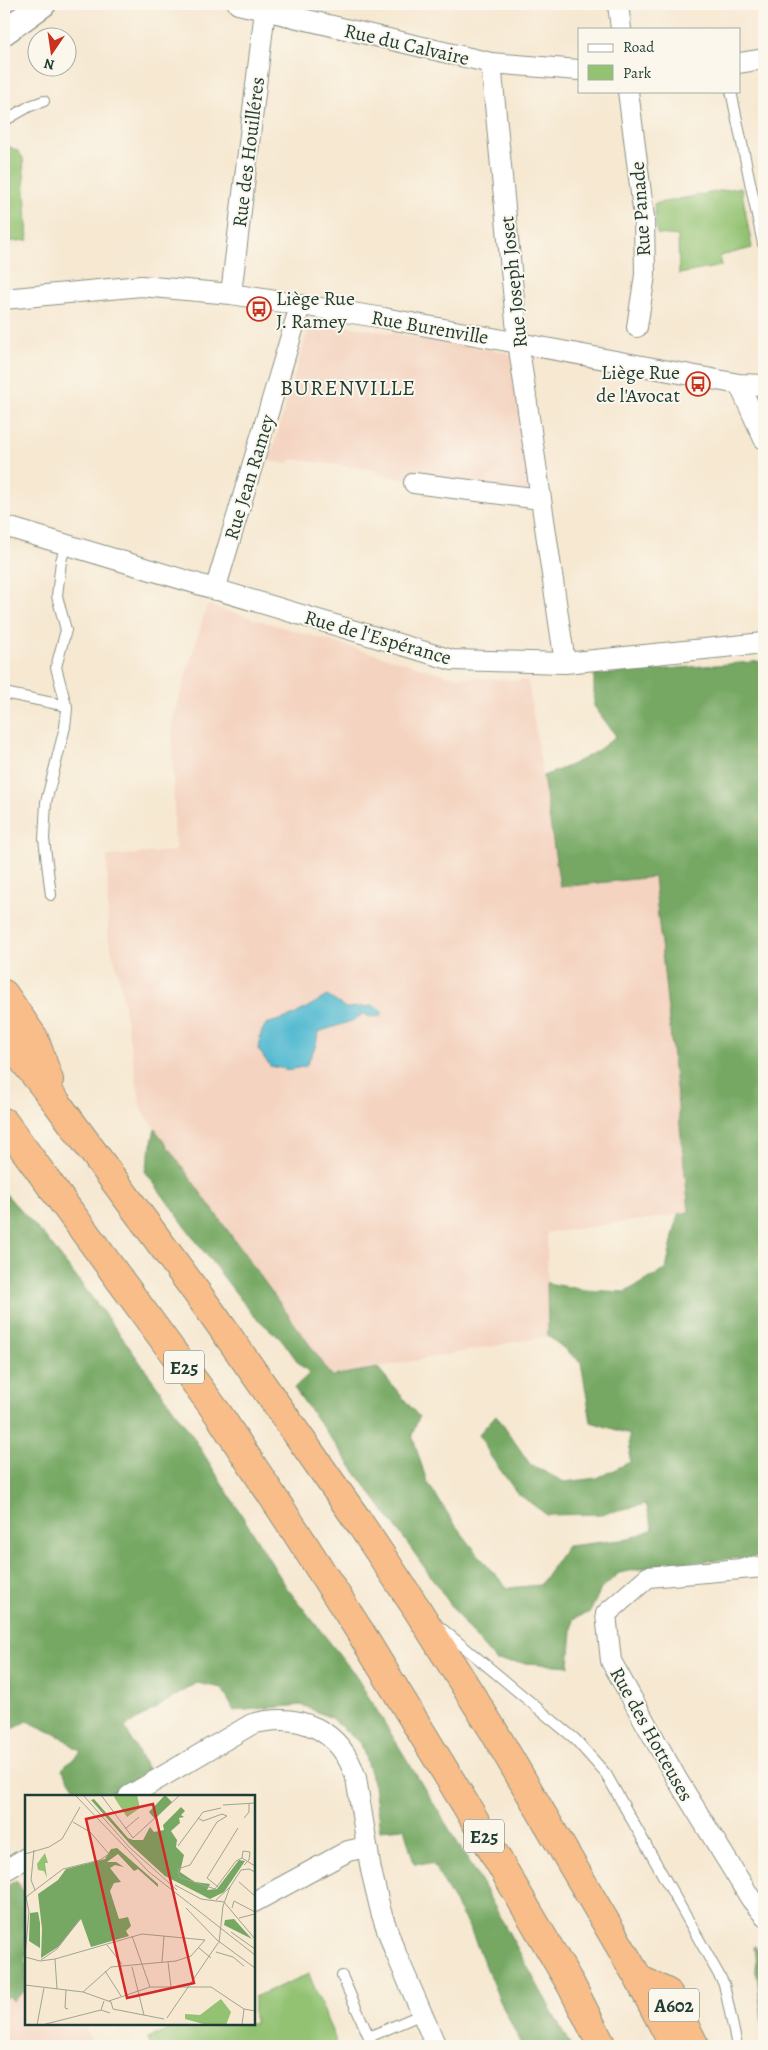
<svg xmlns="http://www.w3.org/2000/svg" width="768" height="2050" font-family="Alegreya,serif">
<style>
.built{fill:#f4d3c0}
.green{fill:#93c272;stroke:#598053}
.forest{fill:#76a864;stroke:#4a724c}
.water{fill:#53bad1;stroke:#397c82}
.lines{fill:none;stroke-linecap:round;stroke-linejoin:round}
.service-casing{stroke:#8a9282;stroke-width:12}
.minor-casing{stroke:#8a9282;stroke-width:22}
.tertiary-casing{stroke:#8a9282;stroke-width:28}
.motorway-casing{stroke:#8a9282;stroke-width:30}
.service{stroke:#fff;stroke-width:10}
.minor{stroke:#fff;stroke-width:20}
.tertiary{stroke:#fff;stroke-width:25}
.motorway{stroke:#f8bd89;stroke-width:28}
.labels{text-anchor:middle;stroke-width:4;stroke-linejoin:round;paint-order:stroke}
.shield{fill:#fbf7ec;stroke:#61756b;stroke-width:1}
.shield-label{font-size:19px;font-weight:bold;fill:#1f3d34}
.street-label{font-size:20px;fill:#1f3d34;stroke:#fbf7ec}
.poi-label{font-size:20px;fill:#1f3d34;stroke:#fbf7ec;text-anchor:start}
.quarter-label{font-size:22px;letter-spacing:1px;fill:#1f3d34;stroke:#fbf7ec}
.inset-road{fill:none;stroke:#a0a492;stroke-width:1}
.view{fill:#d62828;fill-opacity:0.15;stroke:#d62828;stroke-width:2.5}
.inset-edge{fill:none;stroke:#1f3d34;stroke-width:2.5}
</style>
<rect width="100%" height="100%" fill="#fbf7ec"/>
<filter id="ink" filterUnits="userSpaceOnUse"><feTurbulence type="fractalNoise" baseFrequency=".02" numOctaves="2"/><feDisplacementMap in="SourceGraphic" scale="10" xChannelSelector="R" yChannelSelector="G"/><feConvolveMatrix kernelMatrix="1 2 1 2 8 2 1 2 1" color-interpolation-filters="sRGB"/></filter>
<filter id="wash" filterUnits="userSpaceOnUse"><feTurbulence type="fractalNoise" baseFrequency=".0096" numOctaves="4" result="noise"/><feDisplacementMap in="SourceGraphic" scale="20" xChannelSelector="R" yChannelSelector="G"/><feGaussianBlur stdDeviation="1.12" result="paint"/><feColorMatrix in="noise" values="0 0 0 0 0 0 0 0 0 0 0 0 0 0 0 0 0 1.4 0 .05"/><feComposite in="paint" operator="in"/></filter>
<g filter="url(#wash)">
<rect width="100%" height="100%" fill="#f6e8d1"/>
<!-- built -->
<path class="built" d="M318 321 505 352 512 357 533 492 419 481 379 475 377 470 292 459 288 464 269 461 308 330 312 323Z
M207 605 450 676 528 681 560 887 654 877 690 1213 547 1233 548 1336 332 1376 141 1109 119 976 108 937 107 856 175 851 172 723Z
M26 1879V2024H84L92 2046H4V1896Z"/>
<!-- green -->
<path class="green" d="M4 144 18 151 23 158 28 240 4 242Z
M741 187 752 248 720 256 722 266 679 274 678 236 657 234 654 204Z
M309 1974 338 2046H151L148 2038 185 2024H254V1997Z"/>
<!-- forest -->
<path class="forest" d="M764 661V1556L659 1565 619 1573 601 1589 590 1612 573 1619 569 1666 496 1661 465 1625 408 1544 294 1388 310 1373 300 1365 283 1341 253 1315 201 1248 145 1171 155 1129 332 1376 378 1368 419 1417 412 1435 427 1482 456 1526 489 1568 508 1588 540 1585 567 1546 629 1539 653 1529 646 1504 601 1514 547 1515 517 1493 491 1457 479 1434 496 1415 530 1464 564 1482 597 1478 630 1462 629 1434 591 1422 581 1362 548 1336 547 1283 586 1290 625 1292 666 1269 678 1214 689 1212 654 877 560 887 543 776C570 766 594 756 616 736L594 706V675Z
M4 1192 47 1239 122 1337 192 1435 287 1588 354 1673 476 1873 571 2046H522L500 2001 471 1931 433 1864 414 1863 404 1828 380 1830 374 1786 361 1744 331 1718 302 1705 234 1711 222 1688 197 1683 125 1727 148 1771 105 1796H80L62 1769 81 1752 61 1737 27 1721 4 1734Z
M16 1880 26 1897V1990L12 2001 8 1996 4 1998V1888Z
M754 1945 764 1956V2035L763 2034Z"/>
<!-- water -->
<path class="water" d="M327 996 346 1008 374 1006 382 1011 381 1016 371 1017 363 1014 352 1021 318 1032 316 1045 306 1066 290 1070 270 1066 258 1049 261 1033 266 1024 292 1016Z"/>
</g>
<g filter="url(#ink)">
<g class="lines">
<!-- service casing -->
<g class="service-casing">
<path id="service" d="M731 91 763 244
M4 121 30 106 44 101
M4 693 67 706
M51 895 44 839 46 802 65 727 67 709 56 667 66 630 57 596 61 561 66 544
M440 1627 575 1739 606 1774 724 1984 737 2046
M342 1976 373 2046
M369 2037 422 2014"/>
</g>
<!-- minor casing -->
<g class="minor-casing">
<path id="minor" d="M238 4 491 63 579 70
M618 4 621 29
M491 63 518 342 565 663
M739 63 764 59
M628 91 644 217 645 275 637 327
M231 294 265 10
M4 299 141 286 231 294 384 318 739 384 764 385
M739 384 764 439
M414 483 541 499
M4 526 452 660 565 663 764 643
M215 590 300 306
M764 1567 648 1577 606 1614 611 1661 678 1781 751 1899 764 1915
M129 1796 252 1724C300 1711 341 1730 356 1778L371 1870 381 1912 394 1949 436 2046
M4 1871 26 1858
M254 1902 348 1851 366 1847"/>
</g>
<!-- tertiary casing -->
<g class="tertiary-casing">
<path id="tertiary" d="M4 32 43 4"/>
</g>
<!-- motorway casing -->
<g class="motorway-casing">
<path id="motorway" d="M4 994 34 1038 49 1080
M4 1036 57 1103 214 1316 359 1522 415 1606 493 1730 639 1979 674 2046
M4 1122 219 1415 294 1529 359 1630 467 1807 571 1985 602 2046
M639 1979 668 1993 695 2046"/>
</g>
<!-- service -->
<use href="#service" class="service"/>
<!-- minor -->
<use href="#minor" class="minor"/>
<!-- tertiary -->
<use href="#tertiary" class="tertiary"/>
<!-- motorway -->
<use href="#motorway" class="motorway"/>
</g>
</g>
<!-- icons -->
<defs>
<g id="bus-ring" transform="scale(1.25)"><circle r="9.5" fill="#fbf7ec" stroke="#c8321e" stroke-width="1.5"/><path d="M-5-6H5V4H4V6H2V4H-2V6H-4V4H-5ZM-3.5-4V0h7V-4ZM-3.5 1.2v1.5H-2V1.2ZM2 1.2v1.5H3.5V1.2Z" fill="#c8321e"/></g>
</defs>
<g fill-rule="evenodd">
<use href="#bus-ring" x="259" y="309"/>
<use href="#bus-ring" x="698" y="384"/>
</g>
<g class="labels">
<!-- shield labels -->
<g class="shield">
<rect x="164" y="1350.5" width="40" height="33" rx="4"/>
<rect x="464" y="1819.5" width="40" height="33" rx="4"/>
<rect x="649" y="1988.5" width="50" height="33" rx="4"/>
</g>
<g class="shield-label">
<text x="184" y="1374">E25</text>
<text x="484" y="1843">E25</text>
<text x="674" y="2012">A602</text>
</g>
<!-- street labels -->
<g class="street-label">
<text transform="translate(407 44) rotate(13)" y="7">Rue du Calvaire</text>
<text transform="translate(248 152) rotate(-83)" y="7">Rue des Houilléres</text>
<text transform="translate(640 209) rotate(-94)" y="7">Rue Panade</text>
<text transform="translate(513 282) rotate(-96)" y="7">Rue Joseph Joset</text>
<text transform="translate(430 327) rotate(10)" y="7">Rue Burenville</text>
<text transform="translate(249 477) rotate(-73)" y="7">Rue Jean Ramey</text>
<text transform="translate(378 637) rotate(16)" y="7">Rue de l'Espérance</text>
<text transform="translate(652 1734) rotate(61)" y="7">Rue des Hotteuses</text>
</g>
<!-- poi labels -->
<g class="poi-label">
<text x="276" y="305">Liège Rue<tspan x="276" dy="23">J. Ramey</tspan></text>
<text x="680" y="379" text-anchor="end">Liège Rue<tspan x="680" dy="23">de l'Avocat</tspan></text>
</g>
<!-- quarter labels -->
<g class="quarter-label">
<text x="348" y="395">BURENVILLE</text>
</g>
</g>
<!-- overview -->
<g transform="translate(25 1795)">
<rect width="230" height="230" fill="#f6e8d1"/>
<path d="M92 0H112L115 13 102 22 89 2ZM20 58 23 68H20L22 83 19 76 13 75 12 69ZM196 204 206 217 201 230H182L160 224V219L175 220Z" fill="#93c272"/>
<path d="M140 0 147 7 130 24 124 17ZM69 4 103 43 108 45H118L125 32 129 37 139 35 138 30 156 12 160 16 156 20 159 22 154 23 155 28 146 36 152 45 151 52 159 60 155 77 170 87 185 89 182 95 192 94 214 65 220 66 199 97 185 104 140 81 105 49 66 5ZM92 53 133 89V92L113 74 109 76 93 59 82 67H91L99 72 90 70 85 73 96 87 89 88 85 96 94 124 103 122 106 131 101 136 104 141 66 152 56 124 33 152 16 163 17 134 13 99 33 85 41 74 80 64 86 54ZM13 117 15 128V153L4 146 5 118ZM209 124 227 144 199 130 200 125Z" fill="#76a864"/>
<path class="inset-road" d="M50 0 124 77 230 160M58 0 105 53 152 95M76 0 108 43 155 0M198 10 230 8M173 23 178 26 197 19 202 21 192 27 165 70 153 74 154 82 190 94 211 66 217 63M219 23 224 17V8M100 34 114 22M153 51 178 17 196 13M9 55 6 85 10 95M0 59 24 52 37 44 55 12M217 63 218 56 225 57 224 65 219 70M217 63 230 71M214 87 230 101M150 90 176 104 199 107 230 144M193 92 182 83 213 33M1 102 38 74 75 65 84 59 65 37 48 27M191 105 205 92M161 113 192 145 230 173M207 113 209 106 230 117M214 123 230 119M206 137 230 154M107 141 125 192M194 148 198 111 205 92 216 75 224 74 230 77M82 150 97 169M174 153 186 163M191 157 208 162 219 171M0 160 4 117 1 102M0 162 15 166 30 164 117 139 180 145 166 161 151 166 86 172 58 197M30 164 32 194M16 165 32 154 55 124M137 167 139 141M143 167 146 192M107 172 119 220M80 176 96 201M0 190 58 197 86 207 88 214M41 195 40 213 43 214M79 206 76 215 85 218M84 206 125 192H186L219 214 230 216M88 214 139 224M142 223 193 148M12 230 19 193M17 230 76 215M217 230 219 214"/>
<path class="view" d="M128 9 169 188 102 203 61 24Z"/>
<rect width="230" height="230" class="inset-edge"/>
</g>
<!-- margin -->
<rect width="768" height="2050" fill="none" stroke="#fbf7ec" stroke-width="20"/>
<!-- legend -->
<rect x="578" y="28" width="162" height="65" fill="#fbf7ec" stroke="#a3ada2"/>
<rect x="588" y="44" width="25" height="8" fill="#ffffff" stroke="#a3ada2"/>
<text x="623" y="52" font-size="15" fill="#1f3d34">Road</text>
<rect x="588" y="65" width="25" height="15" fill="#93c272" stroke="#a3ada2"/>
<text x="623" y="78" font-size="15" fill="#1f3d34">Park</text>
<!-- north arrow -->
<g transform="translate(52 52) rotate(193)"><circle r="24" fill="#fbf7ec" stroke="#a3ada2"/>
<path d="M0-4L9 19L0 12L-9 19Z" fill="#c8321e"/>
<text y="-8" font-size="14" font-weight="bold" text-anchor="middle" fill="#1f3d34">N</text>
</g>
</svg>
